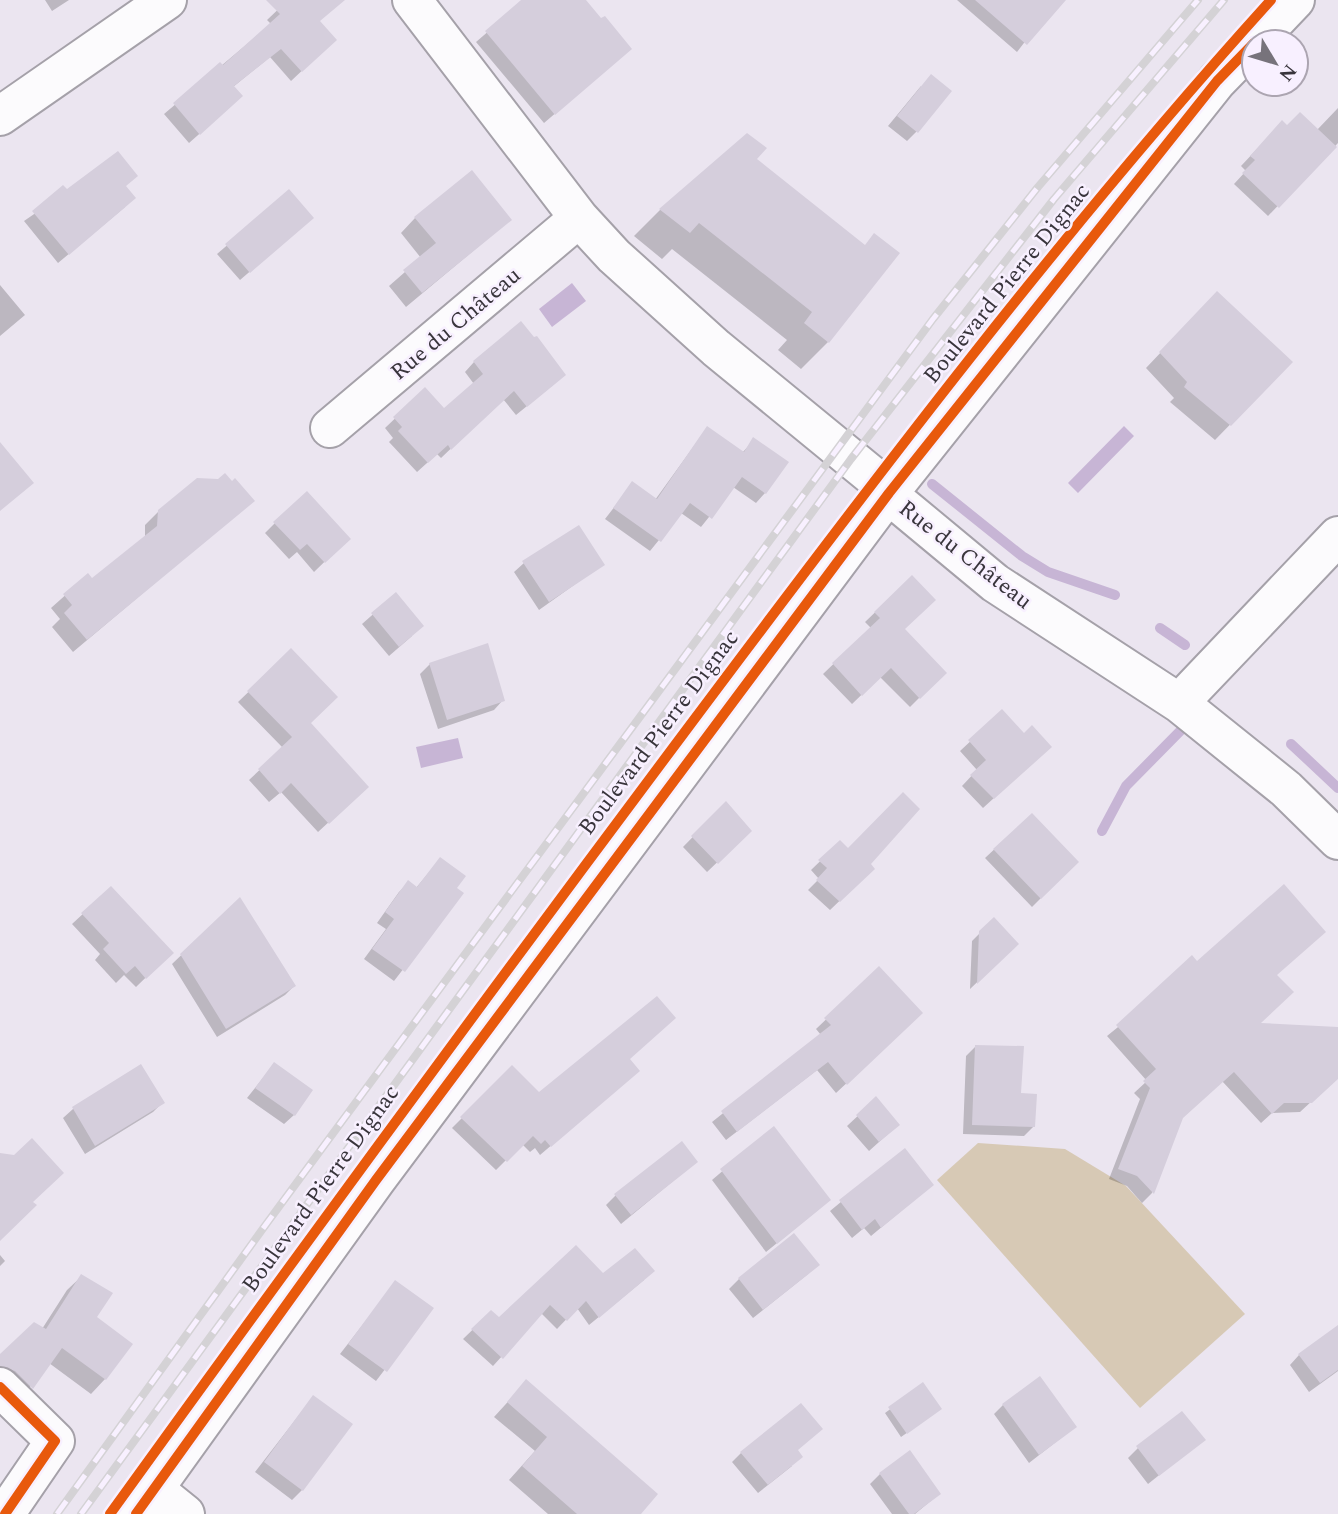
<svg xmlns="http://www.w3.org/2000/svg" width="1338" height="1514" font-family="Spectral,serif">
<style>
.green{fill:#d7c9b5}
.water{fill:#c7b5d5}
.shadow{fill:#0003}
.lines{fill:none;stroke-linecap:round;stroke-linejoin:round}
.stream{stroke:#c7b5d5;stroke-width:10}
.building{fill:#d5cedc}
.minor-casing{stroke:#a5a1a9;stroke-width:42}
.minor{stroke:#fcfbfd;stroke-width:38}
.rail-casing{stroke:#d4d2d5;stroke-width:8}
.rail{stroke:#f8f0ff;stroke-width:5;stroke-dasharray:16;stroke-linecap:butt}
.cycleway-casing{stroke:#f8f0ff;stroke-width:15}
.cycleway{stroke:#e8590c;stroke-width:10}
.labels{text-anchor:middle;stroke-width:5;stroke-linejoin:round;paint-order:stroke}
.street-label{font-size:23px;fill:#39353c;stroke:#f8f0ff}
</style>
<rect width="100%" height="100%" fill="#ebe5f0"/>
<!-- green -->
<path class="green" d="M978 1143 1065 1149 1126 1186 1245 1314 1140 1408 937 1180Z"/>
<!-- water -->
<path class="water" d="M572 283 586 301 552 327 539 309Z
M1124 426 1134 436 1078 493 1068 483Z
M458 738 463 758 421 768 416 747Z"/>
<!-- shadow -->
<path class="shadow" d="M45 0H69L52 11Z
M288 0H330L318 22 324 50 291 81 270 57 233 87 231 106 189 143 164 114 271 24 267 20Z
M525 0H584L601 21 620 58 544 123 476 42Z
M957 0H1057L1017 52Z
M921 86 917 131 907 141 888 126Z
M1338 108V143L1268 216 1234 184 1246 171 1241 166 1273 132 1287 128 1317 130Z
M755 159 828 342 801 369 778 350 787 340 672 249 662 259 634 236 660 210Z
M124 187 125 207 58 263 24 221 66 192Z
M289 192 302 227 240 280 217 254Z
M415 218 510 220 406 307 389 286 421 258 401 233Z
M0 285 25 315 0 336Z
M1202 309 1291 362 1215 440 1170 402 1174 398 1146 368Z
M474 362 554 384 516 415 503 399 441 458 437 454 417 472 389 442 393 438 385 428 425 390 444 411 474 384 465 372Z
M707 428 742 453 754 440 765 493 756 503 733 487 701 527 681 513 650 551 605 519 633 483 655 500Z
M252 501 73 652 52 627 60 619 51 608 88 575 92 581 145 538V525L159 511Z
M275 523 348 539 314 572 297 552 289 559 265 533Z
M524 563 602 565 539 610 514 572Z
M912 577 903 629 944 673 910 707 880 677 852 704 823 674 871 628 865 622Z
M395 595 412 636 389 656 362 624Z
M291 651 309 723 357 796 318 832 281 792 269 802 249 780 283 748 238 702Z
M430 664 503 700 494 710 438 729 420 674Z
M1002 712 1040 756 983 808 962 786 977 770 960 751Z
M726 803 750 831 707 872 683 847Z
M1031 815 1077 862 1032 907 985 858Z
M840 842 873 869 830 910 808 890 819 879 811 870Z
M440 859 455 888 462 893 394 981 364 959 386 929 377 923 399 892 408 883 416 888Z
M111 888 171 953 136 987 124 975 116 983 95 960 100 954 72 924Z
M240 899 294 986 285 995 217 1037 172 964Z
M981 932 1017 944 970 989 972 941Z
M1197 963 1275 975 1257 1025 1338 1029V1077L1300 1112 1272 1113 1261 1123 1222 1081 1181 1119 1152 1193 1142 1203 1127 1186 1109 1179 1140 1099 1134 1093 1147 1081 1107 1036Z
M879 969 911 1023 836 1093 817 1070 726 1140 712 1122 821 1035 816 1029Z
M976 1046 1020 1095 1034 1126 1024 1136 963 1134 966 1056Z
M628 1059V1080L540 1155 535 1148 530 1152 522 1144 496 1170 452 1128 512 1068 539 1095Z
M274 1064 294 1115 284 1124 247 1098Z
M140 1066 163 1102 153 1112 85 1154 63 1118 73 1109Z
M876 1099 898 1125 869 1151 847 1126Z
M773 1128 819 1209 766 1252 712 1180Z
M904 1150 932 1185 871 1236 864 1228 852 1238 830 1211Z
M696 1162 621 1224 606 1205 616 1195Z
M0 1255 5 1261 0 1266Z
M808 1274 753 1318 729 1289 739 1279Z
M602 1275 644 1280 589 1325 577 1308 557 1329 541 1313 493 1366 463 1339 491 1312 499 1319Z
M82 1276 95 1318 105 1379 91 1394 49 1363 18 1402 0 1385V1356L42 1329 67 1290Z
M396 1282 431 1309 376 1381 340 1354Z
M1338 1337V1371L1309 1392 1290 1365 1299 1355Z
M526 1382 639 1514H548L509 1480 535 1451 494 1417Z
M923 1385 935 1413 901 1437 885 1413Z
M313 1397 302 1490 292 1500 255 1472Z
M1003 1405 1075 1427 1029 1463 994 1414Z
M1203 1440 1148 1484 1128 1458 1138 1448Z
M741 1453 792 1466 758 1493 732 1462Z
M880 1474 939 1494 915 1514H892L870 1484Z"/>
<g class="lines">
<!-- stream -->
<path class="stream" d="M932 484 1022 556 1048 572 1115 595
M1160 628 1185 645
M1291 744 1338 788
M1102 831 1126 786 1192 719"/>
</g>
<!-- building -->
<path class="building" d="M266 0H345L320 21 337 40 302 72 281 49 234 86 243 96 200 135 173 103 220 62 223 65 280 14Z
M521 0H586L601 18 605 16 632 49 555 115 485 31Z
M975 0H1066L1027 45Z
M931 74 952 91 918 133 897 116Z
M1300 112 1337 147 1279 208 1242 173 1255 160 1250 156 1282 120 1287 125Z
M747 133 767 148 757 159 865 245 874 233 900 253 829 343 804 323 812 312 699 223 690 233 659 209Z
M118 151 138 176 126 186 136 198 69 255 32 211 63 185 67 189Z
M472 170 512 220 422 293 403 270 436 243 414 217Z
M289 189 314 218 250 273 225 244Z
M1217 291 1293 362 1231 426 1184 387 1187 382 1159 352Z
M521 321 534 337 537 336 566 375 527 407 514 391 451 450 448 445 428 463 398 431 402 427 393 417 425 387 444 408 483 374 473 361Z
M707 426 744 452 753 437 789 462 766 494 742 477 712 519 690 503 661 542 613 508 632 481 657 499Z
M0 442 34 483 0 511Z
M225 473 232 481 235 478 255 501 87 640 64 613 72 605 63 594 88 573 92 578 157 526 158 510 197 478 218 479Z
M307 491 351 539 325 563 307 544 300 550 273 522Z
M579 525 605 565 549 602 522 561Z
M912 575 936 600 905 629 947 673 920 699 891 668 862 696 832 663 880 618 874 612Z
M396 592 424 626 399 647 371 613Z
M488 643 505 701 447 720 429 663Z
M291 648 338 697 311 723 369 787 329 824 291 783 280 794 258 769 292 737 247 691Z
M1002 709 1024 733 1032 725 1052 747 994 799 970 775 986 760 968 740Z
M903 792 920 809 871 864 875 869 840 902 816 880 827 868 818 860 840 840 848 848Z
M726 801 752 831 718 864 691 836Z
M1032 813 1079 862 1041 899 993 849Z
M440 857 466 876 457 888 464 893 405 972 372 949 394 919 385 912 408 880 417 887Z
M1284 884 1326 932 1277 975 1294 992 1261 1023 1338 1027V1079L1312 1103H1284L1272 1114 1234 1072 1183 1118 1154 1194 1137 1176 1118 1169 1150 1088 1143 1081 1156 1069 1116 1025 1192 955 1197 961Z
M111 886 174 953 146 979 135 966 126 974 103 949 109 943 81 913Z
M240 897 296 986 226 1029 180 954Z
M994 917 1019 944 977 984 979 931Z
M879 966 923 1013 847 1085 828 1062 737 1132 721 1111 831 1025 824 1018Z
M657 996 676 1018 630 1059 640 1071 551 1147 545 1140 541 1144 533 1136 507 1162 460 1117 512 1065 539 1092Z
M975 1045 1024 1046 1021 1093 1037 1094 1035 1127 972 1125Z
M274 1062 313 1090 295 1116 255 1088Z
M141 1064 165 1103 95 1146 72 1107Z
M876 1096 900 1125 879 1142 856 1115Z
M774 1126 831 1200 777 1244 720 1169Z
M32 1138 64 1173 33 1202 37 1205 0 1241V1153L14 1155Z
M682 1141 698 1162 631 1215 614 1194Z
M905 1148 934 1185 881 1228 875 1219 862 1230 839 1200Z
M794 1233 820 1265 763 1310 738 1278Z
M576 1245 603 1273 635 1248 655 1271 599 1318 586 1301 567 1321 550 1305 503 1359 471 1329 491 1310 499 1317Z
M81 1274 113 1293 97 1317 133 1344 106 1380 62 1348 33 1389 15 1371 0 1366V1354L34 1322 46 1329Z
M395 1280 434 1308 387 1372 348 1344Z
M1338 1325V1370L1320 1383 1298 1354Z
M1040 1376 1077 1427 1039 1455 1002 1404Z
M526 1379 658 1494 641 1514H577L522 1466 547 1437 507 1402Z
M923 1382 942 1409 907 1434 888 1407Z
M313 1395 353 1424 303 1491 264 1462Z
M801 1403 823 1429 798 1450 803 1457 768 1485 740 1452Z
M1182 1411 1206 1440 1159 1476 1136 1446Z
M910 1450 941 1494 914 1514H909L879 1473Z"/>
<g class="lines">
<!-- minor casing -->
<g class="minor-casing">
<path id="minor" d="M412 0 579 218 614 256 716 348 876 479 901 505 995 583 1179 703 1286 789 1338 840
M1255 42 1295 0
M0 116 167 0
M330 428 579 218
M1179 703 1338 536
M0 1387 55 1441 5 1514
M154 1489 185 1514
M136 1514 376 1180 889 493 1217 81 1254 43"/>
</g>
<!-- minor -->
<use href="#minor" class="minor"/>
<!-- rail casing -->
<g class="rail-casing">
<path id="rail" d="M57 1514 267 1223 933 319 1038 187 1198 0
M81 1514 851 459 1054 199 1224 0"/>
</g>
<!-- rail -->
<use href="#rail" class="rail"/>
<!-- cycleway casing -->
<g class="cycleway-casing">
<path id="cycleway" d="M0 1387 55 1441 5 1514
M110 1514C299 1252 490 992 684 733 871 483 1061 232 1271 0
M136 1514 376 1180 889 493 1217 81 1254 43"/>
</g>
<!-- cycleway -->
<use href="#cycleway" class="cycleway"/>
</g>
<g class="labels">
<!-- street labels -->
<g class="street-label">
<text transform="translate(1006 283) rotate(-51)" y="8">Boulevard Pierre Dignac</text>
<text transform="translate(455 323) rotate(-40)" y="8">Rue du Château</text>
<text transform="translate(966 554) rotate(38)" y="8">Rue du Château</text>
<text transform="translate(658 732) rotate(-53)" y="8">Boulevard Pierre Dignac</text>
<text transform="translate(320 1188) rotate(-54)" y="8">Boulevard Pierre Dignac</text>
</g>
</g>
<!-- north arrow -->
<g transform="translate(1275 63) rotate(128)"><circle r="33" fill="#f8f0ff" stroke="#aca5b1" stroke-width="2"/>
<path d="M0-5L12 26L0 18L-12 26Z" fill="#77737b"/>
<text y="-10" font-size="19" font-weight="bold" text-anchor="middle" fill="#39353c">N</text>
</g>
</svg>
